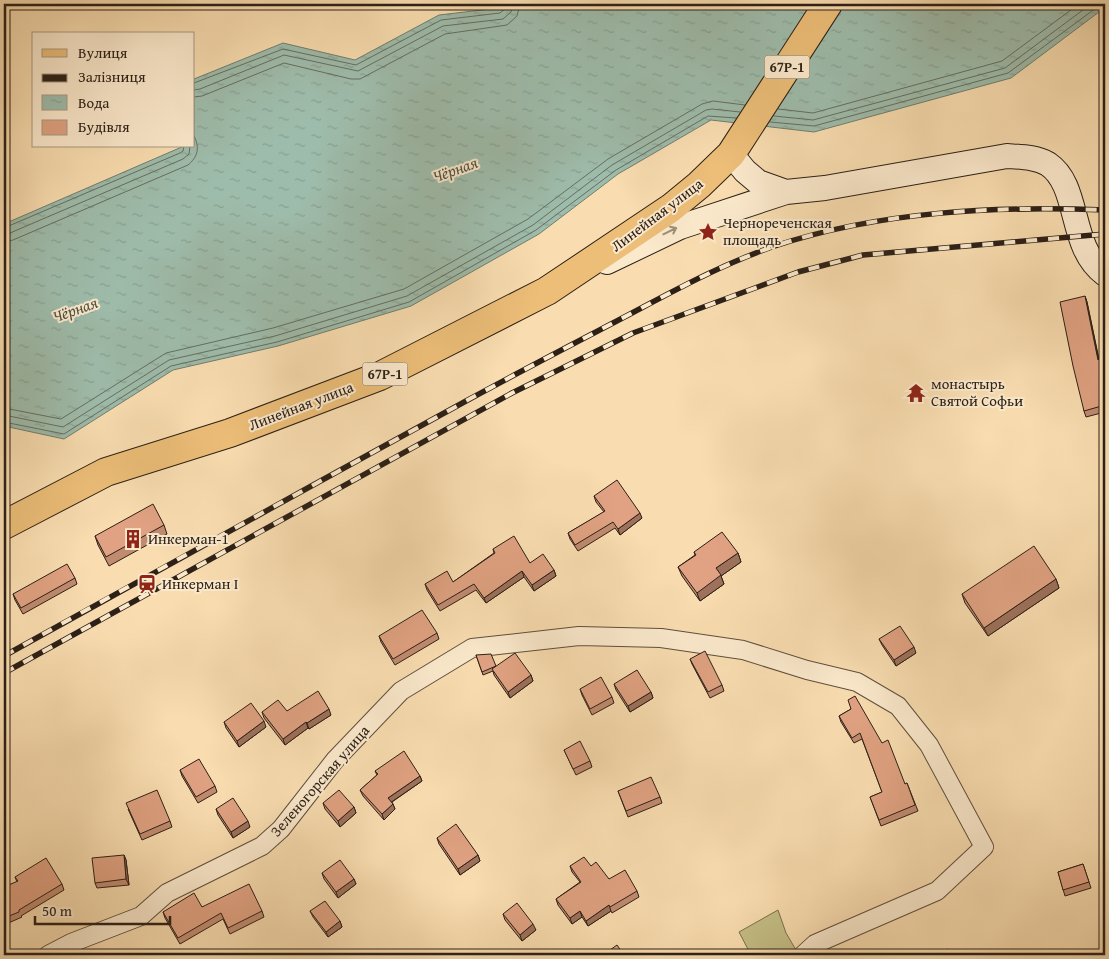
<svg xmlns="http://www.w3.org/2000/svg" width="1109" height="959" font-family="'Gentium Book Plus',serif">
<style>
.green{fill:#c5bf86;stroke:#78704e}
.water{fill:url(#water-ripples);stroke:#707e70}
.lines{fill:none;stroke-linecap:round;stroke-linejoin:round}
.shore{stroke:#656e61;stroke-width:1}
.street-casing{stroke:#5f4f3d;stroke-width:20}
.secondary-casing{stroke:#2c2017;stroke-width:26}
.primary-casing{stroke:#2c2017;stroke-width:30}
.street{stroke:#fbe9cc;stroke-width:18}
.secondary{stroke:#fbe9cc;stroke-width:24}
.primary{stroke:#ecbe78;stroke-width:28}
.rail-casing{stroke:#2c2017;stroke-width:5.5}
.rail{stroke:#fbe9cc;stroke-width:4;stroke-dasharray:11;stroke-linecap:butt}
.wall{fill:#c18b70;stroke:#2c2017}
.shaded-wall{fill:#9d715b;stroke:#2c2017}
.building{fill:#e0a282;stroke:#2c2017}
.oneway{stroke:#9e8f7b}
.labels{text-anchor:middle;stroke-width:4;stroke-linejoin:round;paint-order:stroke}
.shield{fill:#fbe9cc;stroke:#6a5c4d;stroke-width:1}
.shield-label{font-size:14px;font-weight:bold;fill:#2c2017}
.street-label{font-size:15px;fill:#2c2017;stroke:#fbe9cc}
.poi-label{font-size:15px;fill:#2c2017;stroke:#fbe9cc;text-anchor:start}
.water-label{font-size:16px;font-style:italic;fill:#4e4f43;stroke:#fbe9cc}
</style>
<defs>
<pattern id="water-ripples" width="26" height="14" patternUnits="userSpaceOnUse" patternTransform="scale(1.25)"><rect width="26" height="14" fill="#9ebcab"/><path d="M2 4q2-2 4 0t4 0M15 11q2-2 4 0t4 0" fill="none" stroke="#88a192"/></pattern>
</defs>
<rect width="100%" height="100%" fill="#f9ddb0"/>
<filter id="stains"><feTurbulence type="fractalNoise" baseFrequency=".004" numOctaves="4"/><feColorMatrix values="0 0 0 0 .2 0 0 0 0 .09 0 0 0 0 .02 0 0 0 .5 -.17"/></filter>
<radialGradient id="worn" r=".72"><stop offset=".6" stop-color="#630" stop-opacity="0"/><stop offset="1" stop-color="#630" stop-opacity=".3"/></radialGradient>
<!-- green -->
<path class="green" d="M778 910 786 933 796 950 788 955H751L739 932Z"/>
<!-- water -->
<path class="water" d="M504 4H1105V12H1099L1011 78 814 132 711 120 618 174 539 234 411 306 278 346 173 370 64 439 4 426V224L184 146H194V79L283 43 355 60 439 15 499 8Z"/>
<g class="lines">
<!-- shore -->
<path class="shore" d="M194 83 283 49 356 65 441 20 500 13 506 8 507 4
M194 90 200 89 284 55 358 71 443 26 503 19 511 12 513 4
M194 97 202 96 284 63 351 79H360L445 34 507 25 517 16 520 4
M778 109 813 113 1002 61 1079 4
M774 116 813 120 1005 68 1091 4
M770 122 814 126 1008 73 1096 8 1105 7
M4 228 180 153 183 151 184 146
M4 234 10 233 183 159 189 154 190 146
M4 242 13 240 188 165C198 157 200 147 194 136
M4 408 61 419 166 353 273 328 404 289 528 219 608 159 702 104 713 101 745 105
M4 415 63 427 169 360 275 336 407 296 533 225 612 165 706 110 712 109 740 112
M4 422 64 434 171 366 277 342 409 302 536 230 616 170 708 116 736 118"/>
<!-- street casing -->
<g class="street-casing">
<path id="street" d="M48 955 71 943 141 916 167 893 262 846 281 829 335 760 401 691 472 648 579 636 661 638 743 650 807 670 857 682 898 706 929 745 984 847 937 891 815 944 803 955"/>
</g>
<!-- secondary casing -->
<g class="secondary-casing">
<path id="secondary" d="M731 154 745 171 758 182 786 192 825 188 1007 156C1021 157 1036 157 1048 164 1081 186 1068 247 1105 274
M607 262 680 227 786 192"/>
</g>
<!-- primary casing -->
<g class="primary-casing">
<path id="primary" d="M4 525 106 472 230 433 380 376 547 291 671 208 699 185 731 154 828 4"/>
</g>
<!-- street -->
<use href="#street" class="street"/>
<!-- secondary -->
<use href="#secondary" class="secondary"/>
<!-- primary -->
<use href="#primary" class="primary"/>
<!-- rail casing -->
<g class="rail-casing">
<path id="rail" d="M4 656C157 570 312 486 466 401 521 371 577 342 632 313 679 288 725 263 775 246 880 211 995 206 1105 210
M4 673 512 393 633 333 798 272 863 255 1105 234"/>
</g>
<!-- rail -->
<use href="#rail" class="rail"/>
</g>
<!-- wall -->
<path class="wall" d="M1085 296 1087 302 1099 359 1101 365 1105 380V412L1086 417 1084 411Z
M594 496 642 518 620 535 615 528 578 551 570 539 568 533 604 512 596 502Z
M164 525 167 534 109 566 98 545 95 536Z
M493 549 530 563 554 570 556 576 534 591 524 577 486 603 476 590 440 611 427 590 425 584 453 582 494 553Z
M694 552 738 553 741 562 721 576 724 584 700 601 682 576 678 567 695 555Z
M75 578 77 584 23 614 15 600 13 594Z
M1056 579 1059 588 988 636 965 603 962 594Z
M437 633 439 639 395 665 381 642 379 636Z
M879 639 916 653 896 666 882 645Z
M476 655 496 667 531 675 533 681 510 698 494 675 493 671 483 675Z
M690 659 722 685 724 691 710 698 692 664Z
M614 684 651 692 653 698 630 712 616 690Z
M580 689 612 697 614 703 592 715 582 695Z
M851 709 905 784 907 783 918 811 881 826 870 797 882 792 862 739 854 743 841 722 839 716Z
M287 711 331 715 309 729 308 728 285 745 264 718 262 712Z
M224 722 266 727 239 747 226 728Z
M564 750 590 761 592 767 576 775Z
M180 770 215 786 217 792 198 803 182 776Z
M375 771 420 776 422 781 392 802 395 809 384 820 363 796 360 790 377 775Z
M618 791 660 797 662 803 628 817Z
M323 803 354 807 356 813 340 827 325 809Z
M128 809 170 821 172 827 142 840Z
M216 809 250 827 233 838 218 815Z
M437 838 478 855 480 861 460 875 439 844Z
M124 855 126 860 129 885 97 888 95 883Z
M1083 864 1091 888 1065 896 1058 872Z
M570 866H591L609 879 637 891 639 897 612 913 611 911 588 926 582 917 572 924 558 905 556 899 580 882 572 872Z
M322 873 354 879 356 884 338 898 324 879Z
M15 877 62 884 64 890 21 916 22 917 4 925V887L17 882Z
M202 907 262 911 264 917 230 934 223 919 180 944 165 918 163 912Z
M310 911 340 921 342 927 328 937 313 917Z
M503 914 536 930 522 941 505 920Z"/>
<!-- shaded-wall -->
<path class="shaded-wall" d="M1085 296 1087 302 1100 366 1098 360Z
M640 513 642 518 620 535 618 529Z
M738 553 741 562 721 576 724 584 700 601 697 593 716 568Z
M554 570 556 576 534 591 532 585Z
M522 571 524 577 486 603 484 598Z
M1056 579 1059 588 988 636 984 628Z
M914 647 916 653 896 666 894 660Z
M531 675 533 681 510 698 508 692Z
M651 692 653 698 630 712 628 706Z
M329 709 331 715 309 729 307 723Z
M264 721 266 727 239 747 237 741Z
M306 722 308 728 285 745 283 739Z
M420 776 422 781 390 803 388 798Z
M393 804 395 809 384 820 382 814Z
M354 807 356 813 340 827 338 821Z
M248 821 250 827 233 838 231 832Z
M124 855 126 860 129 885 126 879Z
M478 855 480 861 460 875 458 869Z
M354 879 356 884 338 898 336 892Z
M609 905 611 911 588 926 586 921Z
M580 911 582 917 572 924 570 918Z
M340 921 342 927 328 937 326 932Z
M533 924 536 930 522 941 520 935Z"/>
<!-- building -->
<path class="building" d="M1085 296 1098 360 1099 359 1105 382V405L1084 411 1073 366 1060 302Z
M617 480 640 513 618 529 613 522 575 545 568 533 605 511 594 496Z
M153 504 164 525 106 557 95 536Z
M722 532 738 553 716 568 721 575 697 593 678 567 696 555 694 552Z
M514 536 530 563 543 554 554 570 532 585 522 571 484 598 474 584 438 605 425 584 447 571 453 582 495 553 493 549Z
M1034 546 1056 579 984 628 962 594Z
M67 564 75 578 21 608 13 594Z
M422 610 437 633 393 659 379 636Z
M900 626 914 647 894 660 879 639Z
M705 651 722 685 708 692 690 659Z
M515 653 531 675 508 692 492 669Z
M491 654 496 666 482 672 476 655Z
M637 670 651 692 628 706 614 684Z
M601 677 612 697 590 709 580 689Z
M318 691 329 709 307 723 306 722 283 739 262 712 278 700 287 711Z
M855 696 882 743 888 740 905 784 907 783 915 805 879 820 870 797 882 792 860 733 852 738 839 716 851 709 848 700Z
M251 703 264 721 237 741 224 722Z
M580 741 590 761 573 769 564 750Z
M404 751 420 776 388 798 393 804 382 814 360 790 378 774 375 771Z
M199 759 215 786 196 797 180 770Z
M651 777 660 797 626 811 618 791Z
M157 790 170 821 140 834 126 803Z
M339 790 354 807 338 821 323 803Z
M233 798 248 821 231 832 216 809Z
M456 824 478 855 458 869 437 838Z
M124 855 126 879 95 883 92 858Z
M584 857 591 866 596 862 609 879 625 870 637 891 610 907 609 905 586 921 580 911 570 918 556 899 581 882 570 866Z
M46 858 62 884 19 910V912L4 918V887L18 881 15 877Z
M340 860 354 879 336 892 322 873Z
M1083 864 1089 882 1063 890 1058 872Z
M249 884 262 911 228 928 221 913 178 938 163 912 194 893 202 907Z
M325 901 340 921 326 932 310 911Z
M517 903 533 924 520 935 503 914Z
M617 945 624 955H603Z
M948 949 951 955H932Z"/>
<!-- one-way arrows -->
<defs><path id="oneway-shaft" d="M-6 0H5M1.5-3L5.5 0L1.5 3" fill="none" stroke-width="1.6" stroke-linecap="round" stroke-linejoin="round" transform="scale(1.25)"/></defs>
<use class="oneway" href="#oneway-shaft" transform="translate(670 231) rotate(-26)"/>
<!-- icons -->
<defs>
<g id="sight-bare" transform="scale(1.5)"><path d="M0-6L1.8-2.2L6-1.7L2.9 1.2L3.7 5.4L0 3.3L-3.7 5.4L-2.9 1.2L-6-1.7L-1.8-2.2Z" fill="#8f2418" stroke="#fbe9cc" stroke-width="2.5" paint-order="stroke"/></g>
<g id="temple-bare" transform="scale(1.5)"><path d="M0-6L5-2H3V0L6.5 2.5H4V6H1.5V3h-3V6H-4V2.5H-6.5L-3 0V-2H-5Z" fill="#8f2418" stroke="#fbe9cc" stroke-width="2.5" paint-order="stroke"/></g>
<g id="building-bare" transform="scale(1.5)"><path d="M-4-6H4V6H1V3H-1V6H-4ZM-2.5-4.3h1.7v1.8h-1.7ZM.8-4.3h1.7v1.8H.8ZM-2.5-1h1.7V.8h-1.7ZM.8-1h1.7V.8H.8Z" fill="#8f2418" stroke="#fbe9cc" stroke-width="2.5" paint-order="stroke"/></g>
<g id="station-bare" transform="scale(1.5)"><path d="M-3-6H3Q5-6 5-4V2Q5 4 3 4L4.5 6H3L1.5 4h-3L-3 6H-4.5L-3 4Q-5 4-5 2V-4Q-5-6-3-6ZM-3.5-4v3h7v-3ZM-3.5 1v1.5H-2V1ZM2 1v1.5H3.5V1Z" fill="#8f2418" stroke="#fbe9cc" stroke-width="2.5" paint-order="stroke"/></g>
</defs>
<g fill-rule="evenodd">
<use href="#sight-bare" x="708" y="232"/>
<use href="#temple-bare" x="916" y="393"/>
<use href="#building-bare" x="133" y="539"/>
<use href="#station-bare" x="147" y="584"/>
</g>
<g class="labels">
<!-- shield labels -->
<g class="shield">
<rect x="764.5" y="55.5" width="45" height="23" rx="4"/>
<rect x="362.5" y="362.5" width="45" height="23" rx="4"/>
</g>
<g class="shield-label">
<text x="787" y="72">67Р-1</text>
<text x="385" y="379">67Р-1</text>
</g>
<!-- street labels -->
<g class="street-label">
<text transform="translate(657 215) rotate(-37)" y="5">Линейная улица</text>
<text transform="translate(301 406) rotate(-21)" y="5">Линейная улица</text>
<text transform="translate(320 781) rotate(-49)" y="5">Зеленогорская улица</text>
</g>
<!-- poi labels -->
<g class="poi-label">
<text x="723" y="228">Чернореченская<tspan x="723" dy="17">площадь</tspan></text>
<text x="931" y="389">монастырь<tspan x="931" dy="17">Святой Софьи</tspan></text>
<text x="148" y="544">Инкерман-1</text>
<text x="162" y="589">Инкерман I</text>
</g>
<!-- water labels -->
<g class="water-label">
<text transform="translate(455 169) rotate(-20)" y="6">Чёрная</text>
<text transform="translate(75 309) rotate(-20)" y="6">Чёрная</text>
</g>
</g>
<!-- margin -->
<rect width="1109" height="959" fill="none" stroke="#f9ddb0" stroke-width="20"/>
<rect x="5" y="5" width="1099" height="949" fill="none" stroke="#2c2017" stroke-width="2.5"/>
<rect x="10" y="10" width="1089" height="939" fill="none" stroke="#2c2017"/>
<!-- legend -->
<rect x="32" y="32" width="162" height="115" fill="#fbe9cc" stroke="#a89984"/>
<rect x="42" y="49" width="25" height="8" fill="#ecbe78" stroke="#a89984"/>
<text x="78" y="58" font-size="15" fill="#2c2017">Вулиця</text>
<rect x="42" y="74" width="25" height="8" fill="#2c2017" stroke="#a89984"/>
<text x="78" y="82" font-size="15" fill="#2c2017">Залізниця</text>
<rect x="42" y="95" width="25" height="15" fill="url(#water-ripples)" stroke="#a89984"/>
<text x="78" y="108" font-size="15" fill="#2c2017">Вода</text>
<rect x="42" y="120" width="25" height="15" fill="#e0a282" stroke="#a89984"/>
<text x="78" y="132" font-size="15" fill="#2c2017">Будівля</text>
<!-- scale -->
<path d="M35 916v8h135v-8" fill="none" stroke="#2c2017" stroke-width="2.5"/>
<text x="42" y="916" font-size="15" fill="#2c2017" stroke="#fbe9cc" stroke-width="4" paint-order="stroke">50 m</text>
<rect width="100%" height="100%" filter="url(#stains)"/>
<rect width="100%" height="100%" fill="url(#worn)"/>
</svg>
